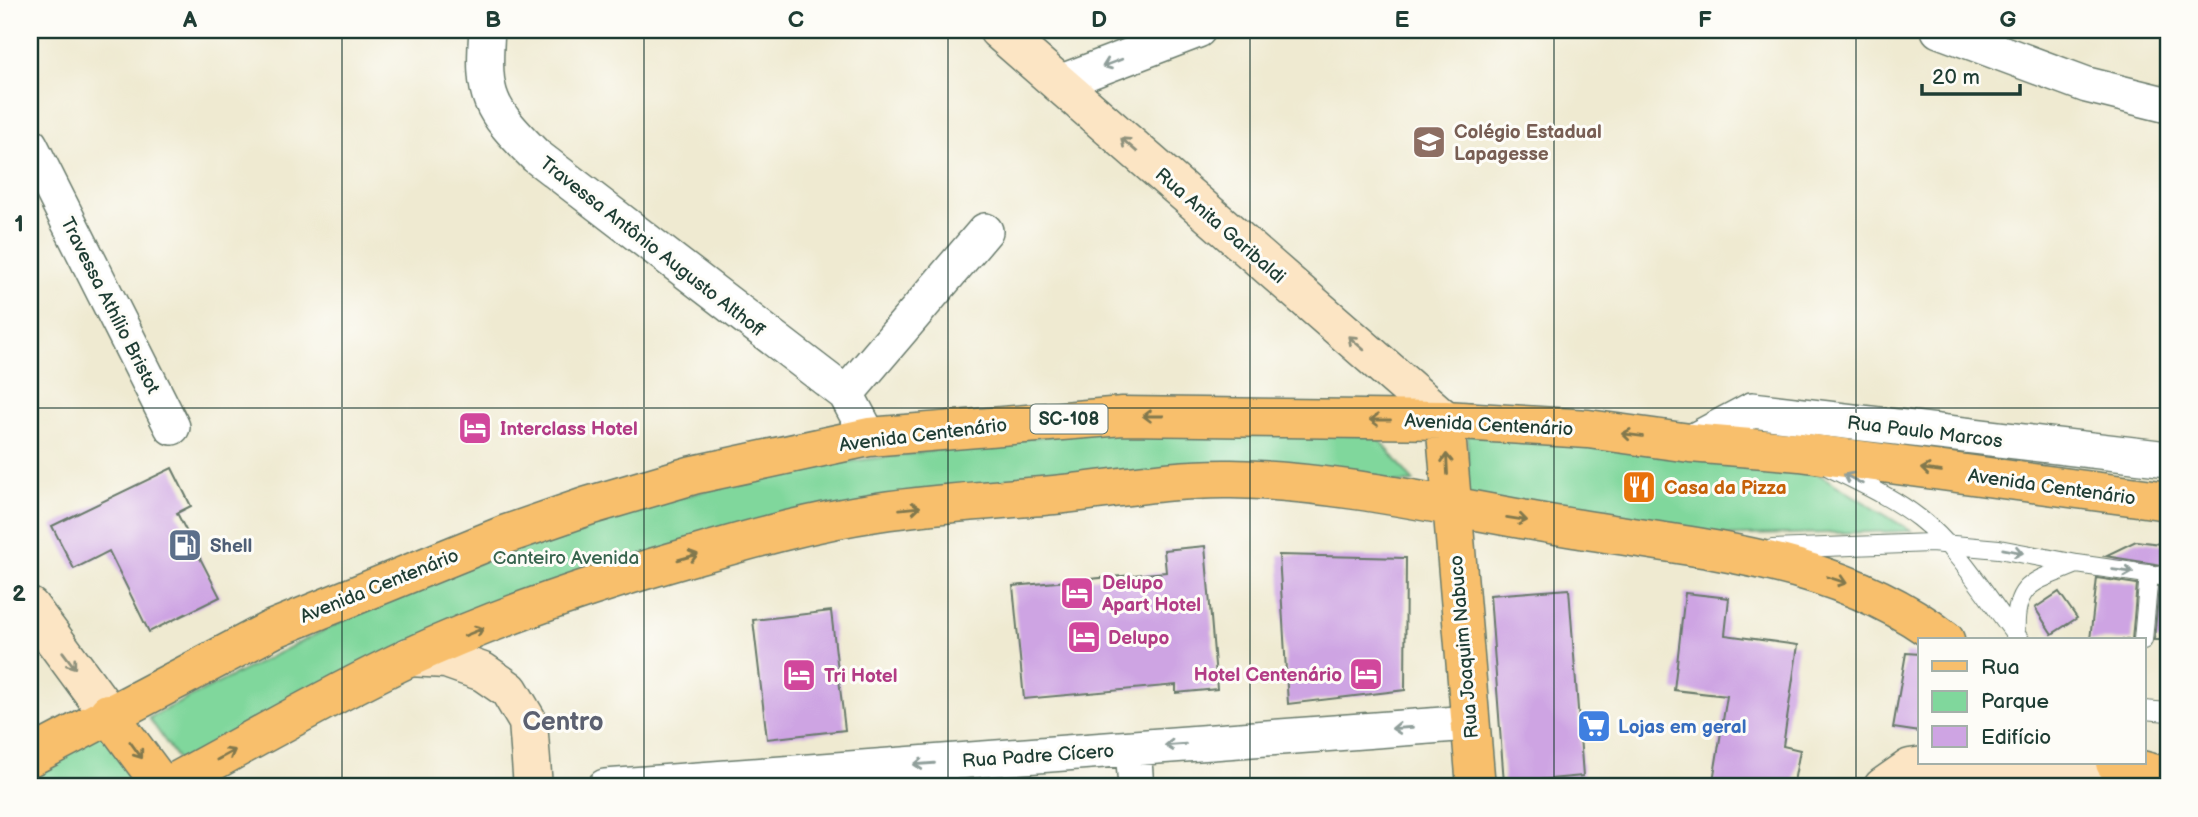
<svg xmlns="http://www.w3.org/2000/svg" width="2198" height="817" font-family="'Balsamiq Sans',sans-serif">
<style>
.green{fill:#80d79c;stroke:#508a68;stroke-width:2}
.building{fill:#cea4e3}
.lines{fill:none;stroke-linecap:round;stroke-linejoin:round}
.lane-casing{stroke:#687a6b;stroke-width:20}
.street-casing{stroke:#687a6b;stroke-width:38}
.secondary-casing{stroke:#687a6b;stroke-width:41}
.primary-casing{stroke:#687a6b;stroke-width:41}
.lane{stroke:#fff;stroke-width:18}
.street{stroke:#fff;stroke-width:35}
.secondary{stroke:#fce5c4;stroke-width:38}
.primary{stroke:#f8bf6c;stroke-width:38}
.oneway{stroke:#8f9e9a}
.oneway2{stroke:#8e917c}
.oneway3{stroke:#81784d}
.grid{fill:none;stroke:#1f3d34;stroke-width:2;stroke-opacity:0.55}
.labels{text-anchor:middle;stroke-width:6;stroke-linejoin:round;paint-order:stroke}
.shield{fill:#fdfcf7;stroke:#62766e;stroke-width:2}
.shield-label{font-size:18px;font-weight:bold;fill:#1f3d34}
.education-label{font-size:19px;font-weight:bold;fill:#785e54;stroke:#fdfcf7;text-anchor:start}
.street-label{font-size:19px;fill:#1f3d34;stroke:#fdfcf7}
.hotel-label{font-size:19px;font-weight:bold;fill:#b23c85;stroke:#fdfcf7;text-anchor:start}
.food-label{font-size:19px;font-weight:bold;fill:#c56008;stroke:#fdfcf7;text-anchor:start}
.service-label{font-size:19px;font-weight:bold;fill:#4e5e75;stroke:#fdfcf7;text-anchor:start}
.park-label{font-size:19px;fill:#37644e;stroke:#fdfcf7}
.shop-label{font-size:19px;font-weight:bold;fill:#366cbe;stroke:#fdfcf7;text-anchor:start}
.district-label{font-size:26px;font-weight:bold;fill:#5c6171;stroke:#fdfcf7}
.neatline{fill:none;stroke:#1f3d34;stroke-width:2.5}
.grid-label{font-size:23px;text-anchor:middle;font-weight:bold;fill:#1f3d34}
</style>
<rect width="100%" height="100%" fill="#fdfcf7"/>
<filter id="ink" filterUnits="userSpaceOnUse"><feTurbulence type="fractalNoise" baseFrequency=".0143" numOctaves="2"/><feDisplacementMap in="SourceGraphic" scale="14" xChannelSelector="R" yChannelSelector="G"/><feConvolveMatrix kernelMatrix="1 2 1 2 8 2 1 2 1" color-interpolation-filters="sRGB"/></filter>
<filter id="wash" filterUnits="userSpaceOnUse"><feTurbulence type="fractalNoise" baseFrequency=".00686" numOctaves="4" result="noise"/><feDisplacementMap in="SourceGraphic" scale="28" xChannelSelector="R" yChannelSelector="G"/><feGaussianBlur stdDeviation="1.57" result="paint"/><feColorMatrix in="noise" values="0 0 0 0 0 0 0 0 0 0 0 0 0 0 0 0 0 1.4 0 .05"/><feComposite in="paint" operator="in"/></filter>
<g filter="url(#wash)">
<rect width="100%" height="100%" fill="#efead1"/>
<!-- green -->
<path class="green" d="M1113 427 1376 435 1414 482 782 514 179 761 149 718 386 599 557 531 777 471Z
M1468 434 1805 466 1911 531 1706 536 1466 498Z
M103 730 140 778 124 787H30V774Z"/>
<g id="blocks">
<!-- building -->
<path class="building" d="M172 468 191 506 177 513 220 597 149 632 109 551 74 569 52 526Z
M2136 541 2168 545V566L2105 556Z
M1205 546 1217 689 1176 693V685L1024 699 1013 586 1166 572 1164 550Z
M1279 555 1406 558 1405 690 1288 704Z
M2097 578 2137 584 2132 640H2090Z
M2159 587 2168 588V640H2154Z
M1569 589 1583 776 1504 783 1490 595Z
M2059 592 2077 618 2052 634 2035 608Z
M1685 593 1729 598 1725 635 1798 645 1783 746 1800 750 1793 787H1712L1727 696 1674 690Z
M831 611 845 730 767 739 753 620Z
M1906 653 1920 654V732L1893 728Z"/>
</g>
</g>
<g filter="url(#ink)">
<use href="#blocks" fill-opacity="0" stroke="#687a6b" stroke-width="2"/>
<g class="lines">
<!-- lane casing -->
<g class="lane-casing">
<path id="lane" d="M1829 467C1860 483 1892 497 1919 518 1960 550 1988 600 2020 640
M1772 549 1931 543 1999 549 2077 564 2168 577
M2016 635C2013 582 2034 582 2077 564
M2143 640 2149 574
M2144 710 2168 712"/>
</g>
<!-- street casing -->
<g class="street-casing">
<path id="street" d="M487 30C482 97 488 108 536 156L846 394 869 437
M1939 30 2087 85 2168 105
M1059 83 1198 30
M30 145 172 427
M846 394 985 231
M1690 443 1752 410 2168 459
M1133 748 1136 787
M605 787 1470 723"/>
</g>
<!-- secondary casing -->
<g class="secondary-casing">
<path id="secondary" d="M998 30 1445 420
M30 607 108 713
M409 657 446 659 483 672 509 690 528 722 533 787
M1883 787 1910 768 1937 764 2154 778"/>
</g>
<!-- primary casing -->
<g class="primary-casing">
<path id="primary" d="M1445 420 1476 787
M108 713 163 787
M30 757 273 629 504 535 588 506 693 475 869 437 1123 416 1445 420 1588 429 1690 443 1800 452 2168 501
M2115 763 2168 777
M166 787C246 744 324 698 406 659 498 616 597 583 696 555 755 538 816 521 877 512 936 503 996 500 1054 495 1113 489 1173 478 1231 479 1346 481 1461 510 1574 528 1701 549 1841 558 1945 640"/>
</g>
<!-- lane -->
<use href="#lane" class="lane"/>
<!-- street -->
<use href="#street" class="street"/>
<!-- secondary -->
<use href="#secondary" class="secondary"/>
<!-- primary -->
<use href="#primary" class="primary"/>
</g>
<!-- one-way arrows -->
<defs><path id="oneway-shaft" d="M-6 0H5M1.5-3L5.5 0L1.5 3" fill="none" stroke-width="1.6" stroke-linecap="round" stroke-linejoin="round" transform="scale(1.75)"/></defs>
<g class="oneway">
<use href="#oneway-shaft" transform="translate(1112 63) rotate(159)"/>
<use href="#oneway-shaft" transform="translate(1853 479) rotate(-153)"/>
<use href="#oneway-shaft" transform="translate(2013 551) rotate(11)"/>
<use href="#oneway-shaft" transform="translate(2123 571) rotate(8)"/>
<use href="#oneway-shaft" transform="translate(1402 728) rotate(176)"/>
<use href="#oneway-shaft" transform="translate(1175 745) rotate(176)"/>
<use href="#oneway-shaft" transform="translate(924 764) rotate(176)"/>
</g>
<g class="oneway2">
<use href="#oneway-shaft" transform="translate(1129 145) rotate(-139)"/>
<use href="#oneway-shaft" transform="translate(1356 343) rotate(-139)"/>
<use href="#oneway-shaft" transform="translate(69 660) rotate(53)"/>
</g>
<g class="oneway3">
<use href="#oneway-shaft" transform="translate(1153 416) rotate(180)"/>
<use href="#oneway-shaft" transform="translate(1380 420) rotate(-180)"/>
<use href="#oneway-shaft" transform="translate(1632 435) rotate(-172)"/>
<use href="#oneway-shaft" transform="translate(1447 464) rotate(-93)"/>
<use href="#oneway-shaft" transform="translate(1931 470) rotate(-172)"/>
<use href="#oneway-shaft" transform="translate(910 508) rotate(-6)"/>
<use href="#oneway-shaft" transform="translate(1517 519) rotate(9)"/>
<use href="#oneway-shaft" transform="translate(688 557) rotate(-16)"/>
<use href="#oneway-shaft" transform="translate(1837 580) rotate(18)"/>
<use href="#oneway-shaft" transform="translate(474 632) rotate(-22)"/>
<use href="#oneway-shaft" transform="translate(136 750) rotate(54)"/>
<use href="#oneway-shaft" transform="translate(226 755) rotate(-29)"/>
</g>
</g>
<!-- grid -->
<path class="grid" d="M342 30V787M644 30V787M948 30V787M1250 30V787M1554 30V787M1856 30V787M30 408H2168"/>
<!-- icons -->
<defs>
<g id="school-square" transform="scale(1.75)"><rect x="-9" y="-9" width="18" height="18" rx="4" fill="#8d6e63" stroke="#fdfcf7"/><path d="M0-5L7-2L0 1L-7-2ZM-4 1L0 2.5L4 1V4Q0 6-4 4Z" fill="#fff"/></g>
<g id="hotel-square" transform="scale(1.75)"><rect x="-9" y="-9" width="18" height="18" rx="4" fill="#d1479c" stroke="#fdfcf7"/><path d="M-6-4.5h1.5V1H6V5H4.5V3h-9V5H-6ZM-4 0a1.8 1.8 0 1 1 3.6 0ZM.5 0V-2.5h3Q6-2.5 6 0Z" fill="#fff"/></g>
<g id="restaurant-square" transform="scale(1.75)"><rect x="-9" y="-9" width="18" height="18" rx="4" fill="#e8710a" stroke="#fdfcf7"/><path d="M-5-6h1v4h1v-4h1v4h1v-4h1v5L-1.5 .5V6h-2V.5L-5-1ZM5-6V6H3V1.5H1.5Q1.5-4 5-6Z" fill="#fff"/></g>
<g id="fuel-square" transform="scale(1.75)"><rect x="-9" y="-9" width="18" height="18" rx="4" fill="#5c6f8a" stroke="#fdfcf7"/><path d="M-5.5-6h7V0h2V4h1.3V-2.5L3-4.5l.8-.8L6-3V5H2.5V1h-1V6h-7ZM-4.2-4.7v3.2H.2V-4.7Z" fill="#fff"/></g>
<g id="supermarket-square" transform="scale(1.75)"><rect x="-9" y="-9" width="18" height="18" rx="4" fill="#3f7fe0" stroke="#fdfcf7"/><path d="M-6-5.5h2.5l.6 2H6L4.5 2H-2.5L-4.4-4H-6ZM-1.5 3.2a1.3 1.3 0 1 0 .1 0ZM3 3.2a1.3 1.3 0 1 0 .1 0Z" fill="#fff"/></g>
</defs>
<g fill-rule="evenodd">
<use href="#school-square" x="1429" y="142"/>
<use href="#hotel-square" x="475" y="428"/>
<use href="#restaurant-square" x="1639" y="487"/>
<use href="#fuel-square" x="185" y="545"/>
<use href="#hotel-square" x="1077" y="593"/>
<use href="#hotel-square" x="1084" y="637"/>
<use href="#hotel-square" x="1366" y="674"/>
<use href="#hotel-square" x="799" y="675"/>
<use href="#supermarket-square" x="1594" y="726"/>
</g>
<g class="labels">
<!-- shield labels -->
<rect class="shield" x="1030.5" y="404.5" width="77" height="29" rx="5"/>
<g class="shield-label">
<text x="1069" y="425">SC-108</text>
</g>
<!-- education labels -->
<g class="education-label">
<text x="1454" y="138">Colégio Estadual<tspan x="1454" dy="22">Lapagesse</tspan></text>
</g>
<!-- street labels -->
<g class="street-label">
<text transform="translate(1221 225) rotate(41)" y="7">Rua Anita Garibaldi</text>
<text transform="translate(653 246) rotate(38)" y="7">Travessa Antônio Augusto Althoff</text>
<text transform="translate(111 305) rotate(63)" y="7">Travessa Athílio Bristot</text>
<text transform="translate(1489 424) rotate(3)" y="7">Avenida Centenário</text>
<text transform="translate(1925 431) rotate(7)" y="7">Rua Paulo Marcos</text>
<text transform="translate(923 434) rotate(-7)" y="7">Avenida Centenário</text>
<text transform="translate(2052 486) rotate(8)" y="7">Avenida Centenário</text>
<text transform="translate(379 585) rotate(-22)" y="7">Avenida Centenário</text>
<text transform="translate(1463 647) rotate(-95)" y="7">Rua Joaquim Nabuco</text>
<text transform="translate(1038 755) rotate(-4)" y="7">Rua Padre Cícero</text>
</g>
<!-- hotel labels -->
<g class="hotel-label">
<text x="500" y="435">Interclass Hotel</text>
<text x="1102" y="589">Delupo<tspan x="1102" dy="22">Apart Hotel</tspan></text>
<text x="1108" y="644">Delupo</text>
<text x="1342" y="681" text-anchor="end">Hotel Centenário</text>
<text x="824" y="682">Tri Hotel</text>
</g>
<!-- food labels -->
<g class="food-label">
<text x="1664" y="494">Casa da Pizza</text>
</g>
<!-- service labels -->
<g class="service-label">
<text x="210" y="552">Shell</text>
</g>
<!-- park labels -->
<g class="park-label">
<text x="566" y="564">Canteiro Avenida</text>
</g>
<!-- shop labels -->
<g class="shop-label">
<text x="1618" y="733">Lojas em geral</text>
</g>
<!-- district labels -->
<g class="district-label">
<text x="563" y="730">Centro</text>
</g>
</g>
<!-- margin -->
<rect width="2198" height="817" fill="none" stroke="#fdfcf7" stroke-width="77"/>
<!-- legend -->
<rect x="1918" y="638" width="228" height="126" fill="#fdfcf7" stroke="#a4b0a9" stroke-width="2"/>
<rect x="1932" y="661" width="35" height="10" fill="#f8bf6c" stroke="#a4b0a9" stroke-width="2"/>
<text x="1981" y="674" font-size="21" fill="#1f3d34">Rua</text>
<rect x="1932" y="691" width="35" height="21" fill="#80d79c" stroke="#a4b0a9" stroke-width="2"/>
<text x="1981" y="708" font-size="21" fill="#1f3d34">Parque</text>
<rect x="1932" y="726" width="35" height="21" fill="#cea4e3" stroke="#a4b0a9" stroke-width="2"/>
<text x="1981" y="744" font-size="21" fill="#1f3d34">Edifício</text>
<!-- scale -->
<path d="M1922 84v10h98v-10" fill="none" stroke="#1f3d34" stroke-width="3.5"/>
<text x="1932" y="84" font-size="21" fill="#1f3d34" stroke="#fdfcf7" stroke-width="5" paint-order="stroke">20 m</text>
<rect x="38" y="38" width="2122" height="740" class="neatline"/>
<g class="grid-label">
<text x="190" y="27">A</text>
<text x="493" y="27">B</text>
<text x="796" y="27">C</text>
<text x="1099" y="27">D</text>
<text x="1402" y="27">E</text>
<text x="1705" y="27">F</text>
<text x="2008" y="27">G</text>
<text x="19" y="231">1</text>
<text x="19" y="601">2</text>
</g>
</svg>
